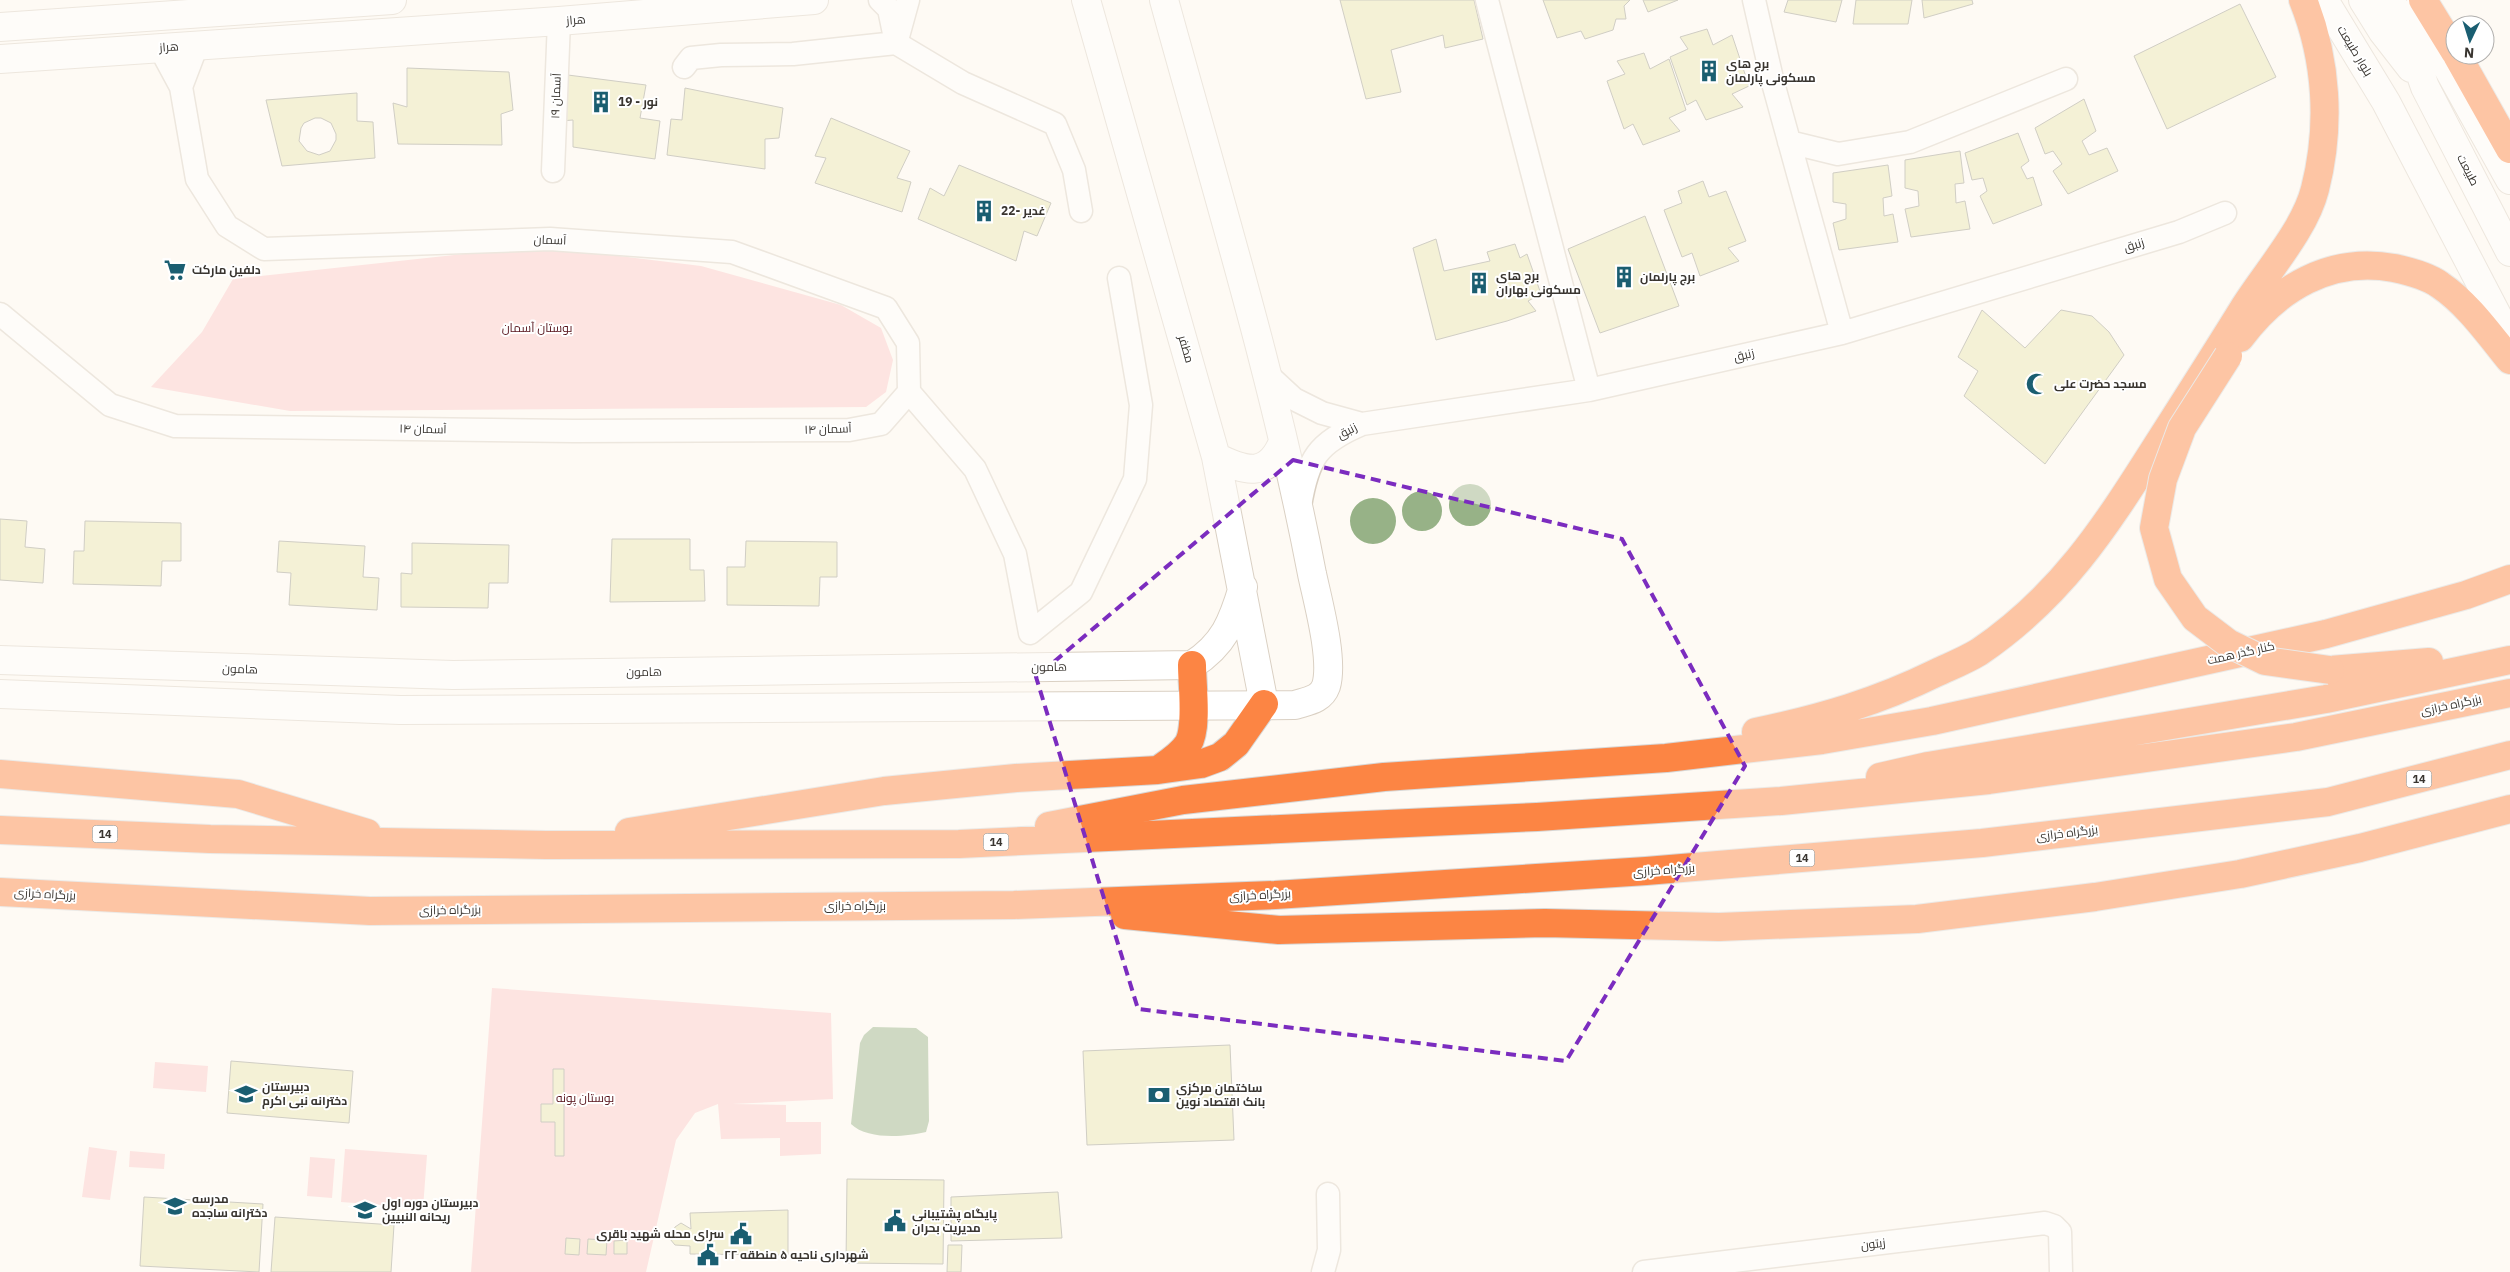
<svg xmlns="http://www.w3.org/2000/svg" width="2510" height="1272" font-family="'IBM Plex Sans',Cairo,sans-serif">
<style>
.green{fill:#fccaca}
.water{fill:#97b287}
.building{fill:#e9e6b2;stroke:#9a998a;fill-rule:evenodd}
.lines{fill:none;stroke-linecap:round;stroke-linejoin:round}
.street-casing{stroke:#dad0c3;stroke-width:25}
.secondary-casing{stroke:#dad0c3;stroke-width:30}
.highway-casing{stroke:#d7d7d6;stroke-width:30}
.street{stroke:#fff;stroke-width:22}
.secondary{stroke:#fff;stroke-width:28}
.highway{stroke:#fc8544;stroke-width:28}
.highway-bridge-casing{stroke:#d7d7d6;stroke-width:30;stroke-linecap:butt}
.highway-bridge{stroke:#fc8544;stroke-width:28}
.marked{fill:none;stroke:#7b2cbf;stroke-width:4;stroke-dasharray:10 6;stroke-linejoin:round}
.labels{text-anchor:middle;stroke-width:4;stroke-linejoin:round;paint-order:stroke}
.shield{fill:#fff;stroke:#74726e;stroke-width:1}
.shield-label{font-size:11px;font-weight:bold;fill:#393530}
.street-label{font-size:12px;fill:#393530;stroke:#fff}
.poi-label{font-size:12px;font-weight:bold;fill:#393530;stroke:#fff;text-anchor:start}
.park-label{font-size:12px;fill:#56131b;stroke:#fff}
</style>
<rect width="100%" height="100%" fill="#fefaf4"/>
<!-- green -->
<path class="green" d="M537 246 701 266 841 305 881 328 893 360 886 392 866 407 290 411 151 387 202 332 233 279Z
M492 988 831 1013 833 1099 732 1104 786 1105V1122H821V1154L780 1156V1138L721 1139 718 1104 695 1113 676 1140 646 1272H471Z
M155 1062 208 1066 206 1092 153 1088Z
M89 1147 117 1151 110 1200 82 1197Z
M345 1149 427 1155 423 1208 341 1202Z
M130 1151 165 1154 164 1169 129 1167Z
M310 1157 335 1159 332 1198 307 1196Z"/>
<!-- water -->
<path class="water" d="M1449 505a21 21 0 1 1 42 0a21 21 0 1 1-42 0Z
M1402 511a20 20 0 1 1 40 0a20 20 0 1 1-40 0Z
M1350 521a23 23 0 1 1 46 0a23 23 0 1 1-46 0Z
M873 1027 916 1028 928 1037 929 1121 926 1132C905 1137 867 1140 851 1124L860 1043 864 1035Z"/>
<!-- building -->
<path class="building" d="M1340 0H1474L1483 39 1445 48 1443 35 1391 50 1401 92 1366 99Z
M1543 0H1630L1624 6 1626 19H1616L1613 30 1585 39 1581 31 1557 38Z
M1643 0H1678L1648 12Z
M1788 0H1842L1836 22 1784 12Z
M1856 0H1912L1908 24H1853Z
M1922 0H1972L1973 4 1924 18Z
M2240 4 2276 77 2167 129 2134 56Z
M1707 29 1713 45 1732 35 1749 86 1732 94 1743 107 1706 120 1696 100 1687 105 1670 57 1688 49 1680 37Z
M1644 53 1650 69 1669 59 1686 110 1669 118 1680 131 1643 145 1633 124 1624 129 1607 81 1625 74 1617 61Z
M407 68 509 72 513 110 501 114 502 145 398 144 393 103 407 107Z
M560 74 646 85 640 118 660 121 655 159 573 147V120L560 121Z
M685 88 783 108 779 138 765 139V169L667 155 671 119 682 120Z
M357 93V121L373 122 375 158 282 166 266 100ZM315 118H321L331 123 336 134V140L330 151 319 155 307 151 299 141 301 128 304 123Z
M2084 99 2096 131 2082 141 2089 155 2107 148 2118 171 2068 194 2053 171 2062 164 2053 151 2045 154 2035 128Z
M831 118 910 151 897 178 911 182 902 212 815 183 826 158 815 156Z
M2018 133 2029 161 2021 167 2027 179 2033 177 2042 205 1993 224 1980 196 1987 191 1983 178 1972 180 1965 153Z
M1960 151 1964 183 1955 184 1956 203 1965 201 1970 229 1911 237 1905 209 1919 206 1918 191 1905 188V160Z
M959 165 1051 203 1037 236 1024 231 1016 261 918 219 930 188 944 196Z
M1888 165 1892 196 1883 198 1884 216 1893 214 1898 242 1839 250 1833 223 1846 219V204L1833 202V173Z
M1703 181 1709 197 1726 191 1746 241 1728 248 1739 261 1700 276 1692 253 1682 257 1664 210 1682 203 1678 191Z
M1645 216 1679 306 1600 333 1568 249Z
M1436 239 1444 271 1490 261 1487 252 1515 244 1520 258 1527 254 1541 294 1528 301 1536 311 1507 321 1436 340 1413 248Z
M1982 310 2025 348 2061 310 2092 316 2109 332 2124 355 2045 464 1964 396 1978 371 1958 357Z
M0 519 27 521 25 547 45 549 43 583 0 580Z
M85 521 181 523V561H162L161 586 73 584 74 551H84Z
M612 539H690V570H704L705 601 610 602Z
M279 541 365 546 363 577 379 578 377 610 289 605 291 573 277 572Z
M746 541 837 542V577H820L819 606 727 605V567H745Z
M412 543 509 545 508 583H489L488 608 401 607V573L412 574Z
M1230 1045 1234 1140 1087 1145 1083 1051Z
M231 1061 353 1071 349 1123 227 1113Z
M553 1069H564V1156H555V1122H541V1104H553Z
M847 1179 944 1180 943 1264 846 1263Z
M1058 1192 1062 1238 951 1241V1197Z
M144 1197 263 1204 259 1272 140 1266Z
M788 1210V1255L690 1254V1246L675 1245 670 1239 675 1227 681 1223 691 1229 690 1213Z
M275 1217 394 1225 391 1272H271Z
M566 1238 580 1239 579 1255 565 1254Z
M588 1239 607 1240 606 1255 587 1254Z
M627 1240V1254H614V1241Z
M948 1245H962L961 1272H947Z"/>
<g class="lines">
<!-- street casing -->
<g class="street-casing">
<path id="street" d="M880 0 889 9 896 43
M1487 0 1589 390
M1754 0 1773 83 1842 333
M897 40 908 0
M684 67 691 58 721 55 793 54 896 43 963 83 1055 124 1074 170 1081 211
M181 87 197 45
M1789 142 1838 154 1910 142 2066 79
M553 171 559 21
M0 314 110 405 175 426 574 431 849 430 881 424 909 392 908 343 886 308 732 252 550 239 264 249 227 226 197 179 181 87 160 48
M1268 375 1294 399 1322 413 1362 424
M909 392 975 469 1015 554 1030 633 1081 592 1135 479 1141 405 1119 278
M1300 506C1308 458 1317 443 1362 424L1589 390 1842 333 2179 232 2225 213
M1323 1272 1329 1250 1328 1194
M1644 1272 2045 1223 2054 1226 2060 1232 2061 1272"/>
</g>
<!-- secondary casing -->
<g class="secondary-casing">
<path id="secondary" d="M1086 0 1216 457 1264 704
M2324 0 2386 102 2510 340
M2363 0 2383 32 2411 68
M2390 0 2403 24 2425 87 2510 252
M2416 11 2510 180
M0 27 392 0
M0 59 559 21 814 0
M1216 457C1246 472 1268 478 1283 442
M0 660 453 675 1192 665C1224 645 1233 621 1243 587
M0 694 400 710 1295 705C1307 701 1321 700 1326 686 1334 660 1318 602 1312 574 1275 380 1216 190 1164 0"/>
</g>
<!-- highway casing -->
<g class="highway-casing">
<path id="highway" d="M2423 0 2455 52
M2457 55 2510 149
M2240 338C2277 288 2331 256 2394 268 2408 271 2428 276 2440 285 2468 304 2488 333 2510 360
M2330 670 2429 662
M1756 732C1822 718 1877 702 1938 672 1951 666 1966 660 1979 652 2061 596 2104 529 2156 447 2186 400 2216 353 2245 306 2268 270 2305 229 2315 189 2331 126 2327 60 2303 0
M1158 770C1168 763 1181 755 1188 744 1198 727 1192 685 1192 665
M0 774 238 794 367 833
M1880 777 1928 766 2326 699 2510 660
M1049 826 1183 800 1384 777 1666 758 1822 740 1932 721 2326 634 2466 595 2510 579
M0 830 210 839 546 845 959 844 1537 817 1781 801 1989 780 2296 737 2510 693
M629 832 884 791 1016 778 1158 770 1201 764 1220 757 1236 744 1264 704
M0 892 370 911 1014 905 1275 895 1646 871 1982 843 2328 802 2510 755
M1125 915 1279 930 1545 923 1719 927 1917 919 2095 897 2240 874 2360 848 2510 809"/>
</g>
<!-- street -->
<use href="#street" class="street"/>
<!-- secondary -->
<use href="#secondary" class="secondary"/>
<!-- highway -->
<use href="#highway" class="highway"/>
<!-- highway-bridge casing -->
<g class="highway-bridge-casing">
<path id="highway-bridge" d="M2228 356 2182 428 2163 479 2154 528 2168 579 2195 618 2228 643 2265 661 2330 670"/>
</g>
<!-- highway-bridge -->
<use href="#highway-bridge" class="highway-bridge"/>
</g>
<!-- marked area -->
<path d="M0 0H2510V1272H0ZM1293 460 1622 539 1745 766 1566 1061 1138 1009 1036 677Z" fill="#fefaf4" fill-opacity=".55" fill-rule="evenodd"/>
<path class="marked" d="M1293 460 1622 539 1745 766 1566 1061 1138 1009 1036 677Z"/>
<!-- icons -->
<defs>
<g id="building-bare" transform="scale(1.725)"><path d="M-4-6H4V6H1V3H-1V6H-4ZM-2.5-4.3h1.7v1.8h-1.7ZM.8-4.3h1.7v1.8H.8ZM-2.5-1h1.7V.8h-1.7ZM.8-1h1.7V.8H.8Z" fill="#1a5e71" stroke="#fff" stroke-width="2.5" paint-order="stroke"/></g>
<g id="supermarket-bare" transform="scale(1.725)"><path d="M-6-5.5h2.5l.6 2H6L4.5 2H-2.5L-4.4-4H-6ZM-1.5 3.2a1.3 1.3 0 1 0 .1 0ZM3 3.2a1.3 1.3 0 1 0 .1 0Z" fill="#1a5e71" stroke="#fff" stroke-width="2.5" paint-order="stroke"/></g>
<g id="mosque-bare" transform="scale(1.725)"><path d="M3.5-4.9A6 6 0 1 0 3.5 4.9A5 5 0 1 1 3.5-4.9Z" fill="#1a5e71" stroke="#fff" stroke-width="2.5" paint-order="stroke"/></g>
<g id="school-bare" transform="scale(1.725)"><path d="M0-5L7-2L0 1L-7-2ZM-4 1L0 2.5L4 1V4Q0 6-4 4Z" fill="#1a5e71" stroke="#fff" stroke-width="2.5" paint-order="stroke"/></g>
<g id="bank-bare" transform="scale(1.725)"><path d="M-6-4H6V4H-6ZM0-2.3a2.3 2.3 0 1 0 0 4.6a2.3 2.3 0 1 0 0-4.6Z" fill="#1a5e71" stroke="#fff" stroke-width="2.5" paint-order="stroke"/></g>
<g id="civic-bare" transform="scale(1.725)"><path d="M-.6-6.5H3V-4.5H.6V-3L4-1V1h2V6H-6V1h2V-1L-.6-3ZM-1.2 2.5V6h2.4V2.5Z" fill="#1a5e71" stroke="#fff" stroke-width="2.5" paint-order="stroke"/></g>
</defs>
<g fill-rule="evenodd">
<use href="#building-bare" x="1709" y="71"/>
<use href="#building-bare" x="601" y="102"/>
<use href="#building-bare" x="984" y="211"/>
<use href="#supermarket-bare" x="175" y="270"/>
<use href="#building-bare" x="1624" y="277"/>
<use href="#building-bare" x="1479" y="283"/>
<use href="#mosque-bare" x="2037" y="384"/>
<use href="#school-bare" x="246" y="1094"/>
<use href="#bank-bare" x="1159" y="1095"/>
<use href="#school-bare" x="175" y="1206"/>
<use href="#school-bare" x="365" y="1210"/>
<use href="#civic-bare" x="895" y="1221"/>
<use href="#civic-bare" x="741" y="1234"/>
<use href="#civic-bare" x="708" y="1255"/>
</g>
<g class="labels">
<!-- shield labels -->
<g class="shield">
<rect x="2406.5" y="770.5" width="25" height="17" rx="4"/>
<rect x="92.5" y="825.5" width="25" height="17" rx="4"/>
<rect x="983.5" y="833.5" width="25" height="17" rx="4"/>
<rect x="1789.5" y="849.5" width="25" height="17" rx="4"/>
</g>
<g class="shield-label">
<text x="2419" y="783">14</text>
<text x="105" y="838">14</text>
<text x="996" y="846">14</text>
<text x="1802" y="862">14</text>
</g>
<!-- street labels -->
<g class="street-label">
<text transform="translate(576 20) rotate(-5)" y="4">هراز</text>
<text transform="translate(169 47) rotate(-4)" y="4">هراز</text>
<text transform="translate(2355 51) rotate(59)" y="4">بلوار طبیعت</text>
<text transform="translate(556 96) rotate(-88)" y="4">آسمان ۱۹</text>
<text transform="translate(2468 170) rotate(63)" y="4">طبیعت</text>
<text transform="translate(550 240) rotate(2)" y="4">آسمان</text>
<text transform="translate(2134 245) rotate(-17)" y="4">زنبق</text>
<text transform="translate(1186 349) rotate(74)" y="4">مظفر</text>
<text transform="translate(1744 355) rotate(-13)" y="4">زنبق</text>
<text transform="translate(423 429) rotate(1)" y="4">آسمان ۱۴</text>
<text transform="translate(828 429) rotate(-2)" y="4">آسمان ۱۴</text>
<text transform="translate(1347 431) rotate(-27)" y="4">زنبق</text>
<text transform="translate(2241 653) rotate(-13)" y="4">کنار گذر همت</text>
<text transform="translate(1049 667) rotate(-1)" y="4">هامون</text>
<text transform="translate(240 669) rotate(2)" y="4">هامون</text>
<text transform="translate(644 672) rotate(-1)" y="4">هامون</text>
<text transform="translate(2451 705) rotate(-12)" y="4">بزرگراه خرازی</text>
<text transform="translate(2067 833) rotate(-7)" y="4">بزرگراه خرازی</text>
<text transform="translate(1664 870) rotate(-4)" y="4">بزرگراه خرازی</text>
<text transform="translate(45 894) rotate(3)" y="4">بزرگراه خرازی</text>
<text transform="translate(1260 895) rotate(-3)" y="4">بزرگراه خرازی</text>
<text x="855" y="910">بزرگراه خرازی</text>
<text transform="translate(450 910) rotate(-1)" y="4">بزرگراه خرازی</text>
<text transform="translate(1873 1244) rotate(-7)" y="4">زیتون</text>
</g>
<!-- poi labels -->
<g class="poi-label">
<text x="1726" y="68">برج های<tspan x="1726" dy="14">مسکونی پارلمان</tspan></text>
<text x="618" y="106">19 - نور</text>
<text x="1001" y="215">22- غدیر</text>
<text x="192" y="274">دلفین مارکت</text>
<text x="1496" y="280">برج های<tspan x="1496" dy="14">مسکونی بهاران</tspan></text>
<text x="1640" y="281">برج پارلمان</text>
<text x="2054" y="388">مسجد حضرت علی</text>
<text x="262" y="1091">دبیرستان<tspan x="262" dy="14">دخترانه نبی اکرم</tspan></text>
<text x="1176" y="1092">ساختمان مرکزی<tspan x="1176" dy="14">بانک اقتصاد نوین</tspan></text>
<text x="192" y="1203">مدرسه<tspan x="192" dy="14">دخترانه ساجده</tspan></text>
<text x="382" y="1207">دبیرستان دوره اول<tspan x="382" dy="14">ریحانه النبیین</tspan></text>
<text x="912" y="1218">پایگاه پشتیبانی<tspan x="912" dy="14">مدیریت بحران</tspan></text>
<text x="724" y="1238" text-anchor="end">سرای محله شهید باقری</text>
<text x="724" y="1259">شهرداری ناحیه ۵ منطقه ۲۲</text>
</g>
<!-- park labels -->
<g class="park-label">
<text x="537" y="332">بوستان آسمان</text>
<text x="585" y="1102">بوستان پونه</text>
</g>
</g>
<!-- north arrow -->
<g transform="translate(2470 40) rotate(184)"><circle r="24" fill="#ffffff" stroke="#b0aeac"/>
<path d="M0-4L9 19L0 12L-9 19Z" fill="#1a5e71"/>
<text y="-8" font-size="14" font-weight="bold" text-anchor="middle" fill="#393530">N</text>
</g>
</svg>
